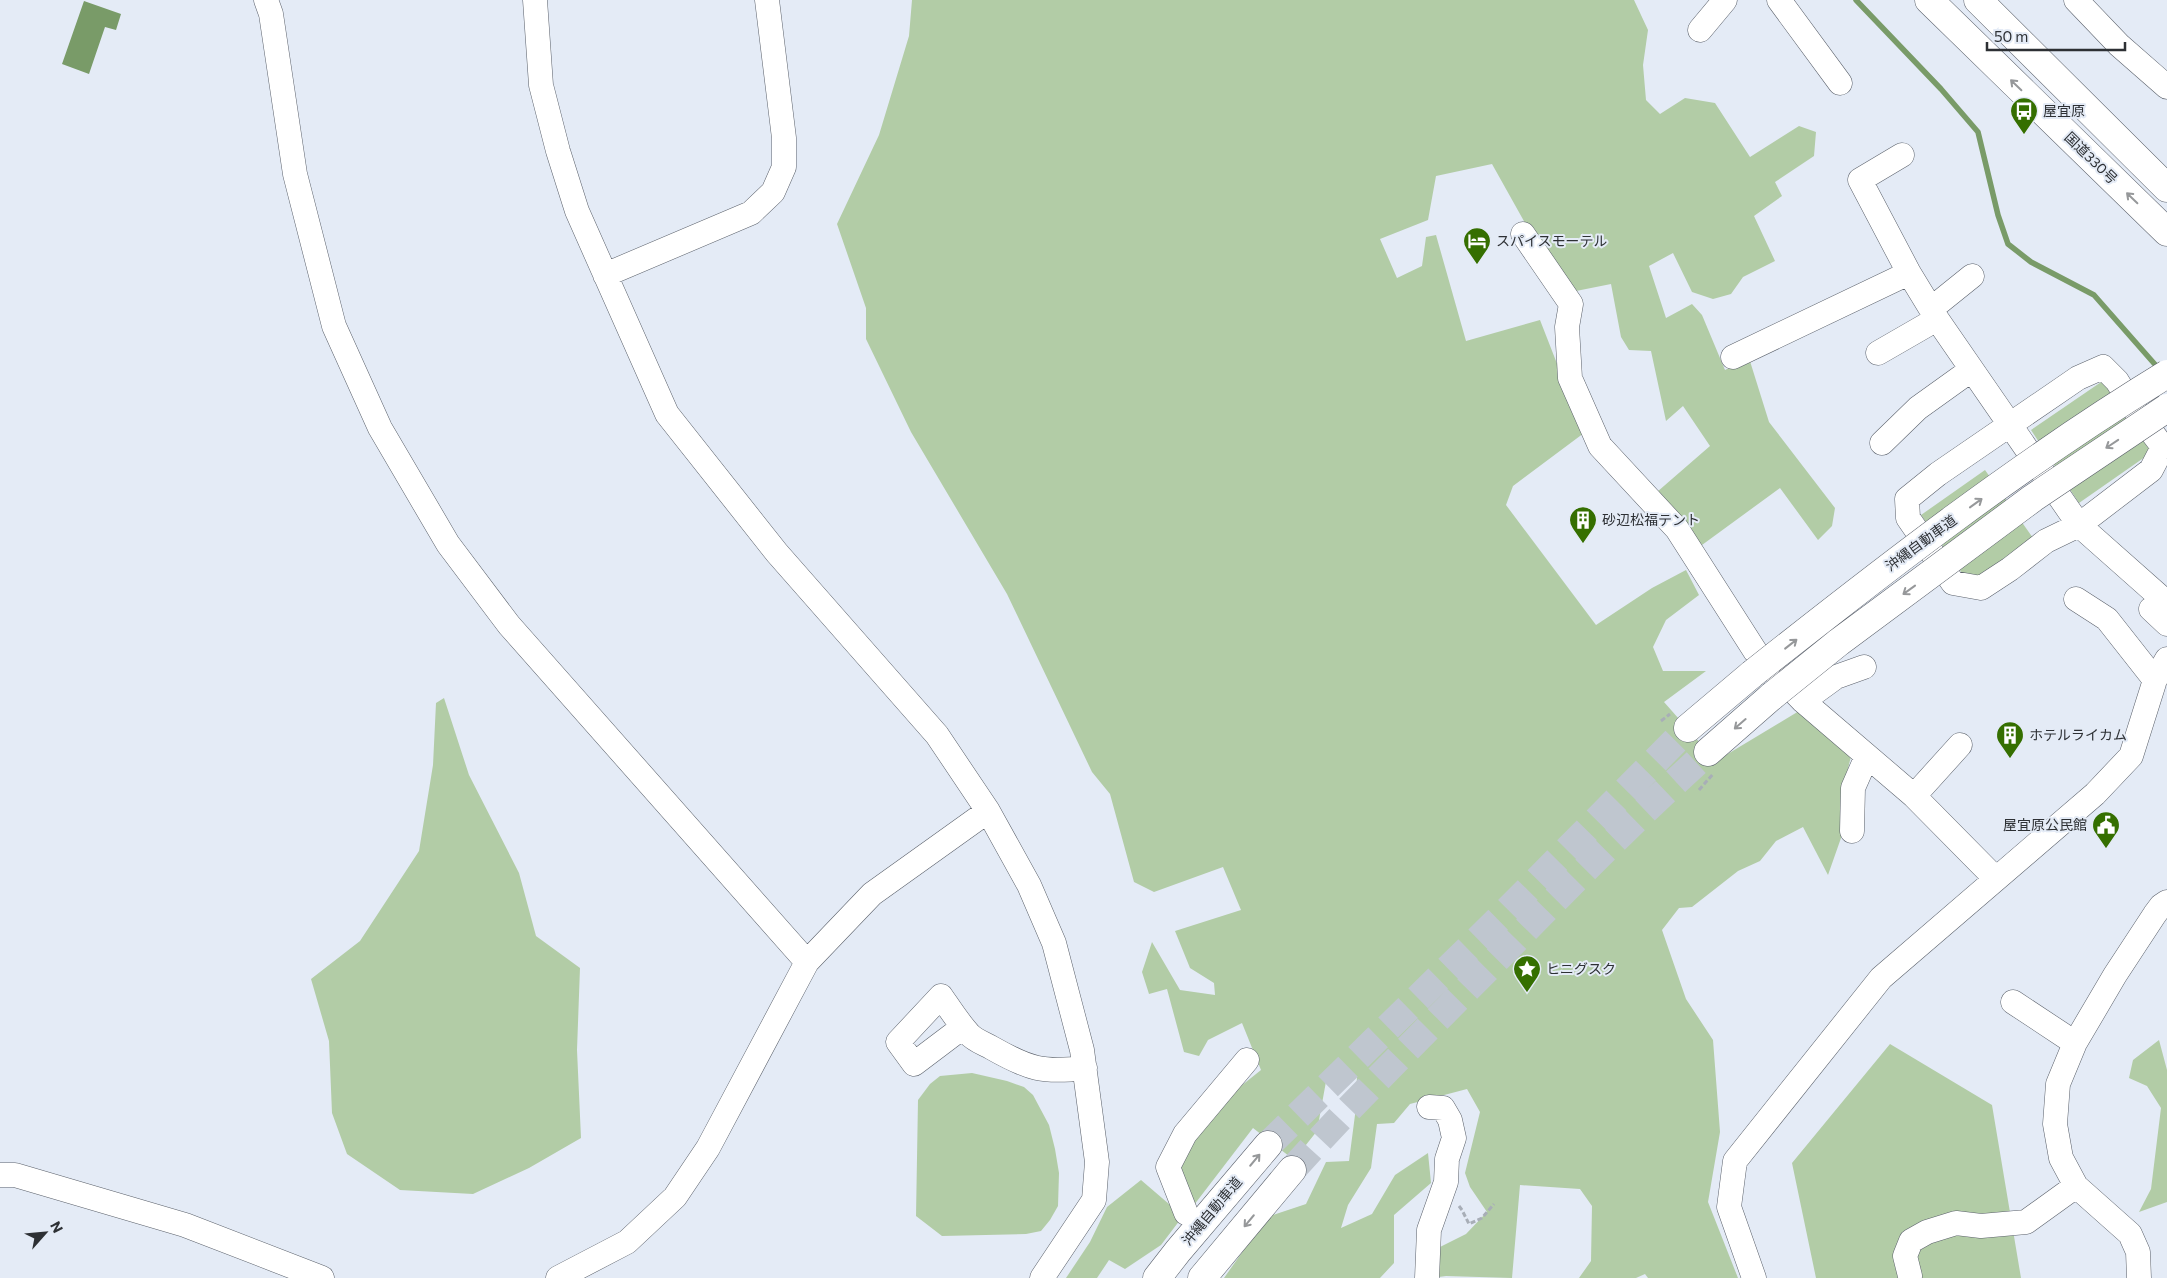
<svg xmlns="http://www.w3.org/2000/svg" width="2167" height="1278" font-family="Commissioner,'Noto Sans JP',sans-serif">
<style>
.green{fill:#b2cca6}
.water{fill:#799b68}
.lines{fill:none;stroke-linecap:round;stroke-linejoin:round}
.stream{stroke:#799b68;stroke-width:5.5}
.highway-tunnel{stroke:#bfc6cf;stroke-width:28;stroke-dasharray:28 14;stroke-linecap:butt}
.minor-casing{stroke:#5b616b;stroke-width:25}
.highway-casing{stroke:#5b616b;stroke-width:29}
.path{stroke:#a8aeb7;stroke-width:3;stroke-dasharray:5 2.5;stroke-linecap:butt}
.minor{stroke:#fff;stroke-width:24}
.highway{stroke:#fff;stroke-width:28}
.highway-bridge-casing{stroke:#5b616b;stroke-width:29;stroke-linecap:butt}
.highway-bridge{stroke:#fff;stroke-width:28}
.oneway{stroke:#96989a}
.labels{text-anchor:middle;stroke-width:4;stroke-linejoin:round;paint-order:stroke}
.poi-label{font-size:14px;fill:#2d3034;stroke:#e4ebf6;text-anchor:start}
.street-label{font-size:14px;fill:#2d3034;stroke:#e4ebf6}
</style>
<rect width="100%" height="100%" fill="#e4ebf6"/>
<!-- green -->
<path class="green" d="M912 0H1634L1648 30 1643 65 1646 100 1660 114 1685 98 1715 103 1750 157 1799 126 1816 132 1814 156 1775 182 1782 196 1754 216 1775 261 1743 277 1731 294 1713 299 1692 292 1673 253 1649 266 1666 318 1692 304 1702 315 1725 370 1749 358 1769 422 1835 508 1832 526 1818 540 1780 488 1702 545 1657 492 1710 446 1683 406 1666 421 1651 351 1629 350 1621 337 1611 284 1576 291 1534 239 1492 164 1436 176 1428 220 1380 239 1397 278 1422 266 1426 237 1436 235 1466 341 1540 320 1584 433 1513 486 1506 505 1596 625 1652 588 1686 570 1699 595 1666 620 1653 647 1663 671H1706L1664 702 1716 761 1799 711 1852 752 1841 798V838L1828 875 1803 827 1776 841 1760 861 1738 871 1692 907 1679 908 1662 930 1686 999 1713 1040 1720 1132 1708 1202 1738 1278H1648L1645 1274 1636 1278H1579L1591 1261 1592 1206 1580 1189 1520 1185 1512 1278 1446 1276 1431 1278 1432 1251 1466 1234 1487 1212 1470 1187 1465 1173 1480 1112 1467 1089 1410 1104 1394 1123 1377 1124 1371 1168 1348 1205 1341 1228 1372 1214 1395 1175 1428 1153 1431 1183 1394 1215V1263L1380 1278H1224L1267 1217 1306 1204 1326 1162 1349 1161 1355 1115 1357 1077 1327 1076 1317 1131 1294 1160 1253 1128 1194 1205 1174 1165 1231 1094 1261 1070 1242 1023 1208 1040 1199 1056 1184 1052 1167 989 1149 994 1142 972 1152 942 1180 990 1215 995 1214 983 1190 968 1175 931 1241 910 1223 867 1154 892 1134 882 1110 794 1092 772 1007 594 911 432 866 339V308L837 224 879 135 909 36Z
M2107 378 2155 450 2079 503 2031 430Z
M1985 470 2033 538 1969 583 1921 515Z
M444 698 469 775 519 873 536 936 580 968 577 1050 581 1138 529 1168 473 1194 400 1190 347 1154 332 1113 329 1041 311 979 360 941 419 851 433 765 436 703Z
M2159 1040 2167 1070V1202L2139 1212 2151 1189 2161 1108 2147 1086 2129 1078 2133 1060Z
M1890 1044 1992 1105 2021 1278H1816L1792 1163Z
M972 1073 1007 1081 1024 1087 1033 1095 1049 1125 1055 1149 1059 1173 1058 1206 1050 1220 1041 1231 1026 1234 942 1236 916 1216 918 1100 930 1084 940 1076Z
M1141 1180 1183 1216 1161 1245 1125 1269 1109 1260 1097 1278H1066L1090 1242 1107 1207Z"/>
<!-- water -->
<path class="water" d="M84 1 121 14 116 30 105 27 89 74 62 64Z"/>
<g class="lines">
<!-- stream -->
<path class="stream" d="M1856 0 1941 89 1978 132 1998 215 2008 244 2031 262 2094 295 2159 369"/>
<!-- highway-tunnel -->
<path class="highway-tunnel" d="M1268 1145 1499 919 1688 728
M1292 1170C1354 1101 1421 1036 1487 969 1559 896 1631 821 1708 752"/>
<!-- minor casing -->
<g class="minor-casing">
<path id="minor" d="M266 0 271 14 295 174 334 326 380 428 448 544 509 625 807 962
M535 0 541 85 558 151 577 211 667 414 777 553 937 735 988 811 1029 885 1054 943 1082 1050 1097 1162 1094 1200 1042 1278
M1779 0 1840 83
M2076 0 2119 45 2167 87
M1700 30 1725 0
M1902 155 1860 180 1909 273 1937 319 2079 525 2167 603
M1523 234 1571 304 1567 327 1570 378 1600 446 1677 529 1755 651 1803 701 1914 796 1996 879
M605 275 751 213 773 192 784 167V138L767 0
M1931 309 1972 276
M1878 353 1937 319
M1733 357 1909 273
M1882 443 1918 408 1971 370
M2163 447 2151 470 2079 525 2046 541 2010 569 1981 588 1953 583 1908 518 1907 499 1938 474 2078 378 2103 367 2117 381 2135 410 2163 447 2167 445
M2076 599 2107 619 2155 680
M2151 609 2167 624
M1803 701 1836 677 1864 667
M1914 796 1960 745
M1852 831 1853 788 1867 756
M2013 1002 2075 1043
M963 1027 914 1064 898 1042 941 996C950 1009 958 1022 969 1034 974 1040 985 1044 992 1048 1029 1069 1042 1073 1085 1068
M0 1175H15L185 1225 322 1278
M1186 1213 1168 1167 1185 1134 1247 1060
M1910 1276 1905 1256 1911 1241 1927 1232 1956 1223 1981 1226 2026 1222 2076 1186
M558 1278 627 1242 675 1197 708 1148 807 962 872 894 988 811
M1427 1278 1429 1230 1446 1182 1447 1159 1454 1138 1450 1120 1443 1108 1429 1107
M1754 1278 1729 1207 1735 1161 1881 978 2095 794 2131 756 2155 680 2167 659
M2139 1278 2138 1252 2130 1234 2076 1186 2061 1158 2055 1124 2058 1084 2075 1043 2115 975 2155 914 2161 906 2167 902"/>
</g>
<!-- highway casing -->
<g class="highway-casing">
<path id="highway" d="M1929 0 2167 232
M1978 0 2167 188
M1688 728 1752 674
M1708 752 1772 696
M1157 1278 1178 1251 1268 1145
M1202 1278 1292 1170"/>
</g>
<!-- path -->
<path class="path" d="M1661 721 1670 714
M1699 790 1713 774
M1459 1206 1462 1210 1469 1224 1482 1218 1494 1204"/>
<!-- minor -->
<use href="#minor" class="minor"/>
<!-- highway -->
<use href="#highway" class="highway"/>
<!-- highway-bridge casing -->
<g class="highway-bridge-casing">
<path id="highway-bridge" d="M1752 674C1886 568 2021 463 2167 374
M1772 696 1839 642 2033 498 2167 408"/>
</g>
<!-- highway-bridge -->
<use href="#highway-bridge" class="highway-bridge"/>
</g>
<!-- one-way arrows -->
<defs><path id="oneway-shaft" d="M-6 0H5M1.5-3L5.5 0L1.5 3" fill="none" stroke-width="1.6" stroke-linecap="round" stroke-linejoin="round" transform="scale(1.25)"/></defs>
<g class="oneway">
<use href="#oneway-shaft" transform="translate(2016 85) rotate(-136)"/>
<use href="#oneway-shaft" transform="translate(2132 198) rotate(-136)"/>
<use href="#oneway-shaft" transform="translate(2112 444) rotate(146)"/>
<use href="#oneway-shaft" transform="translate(1976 503) rotate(-36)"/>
<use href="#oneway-shaft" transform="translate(1909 590) rotate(144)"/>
<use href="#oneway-shaft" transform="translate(1791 644) rotate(-38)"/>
<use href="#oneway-shaft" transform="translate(1740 724) rotate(139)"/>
<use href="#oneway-shaft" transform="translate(1255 1160) rotate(-50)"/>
<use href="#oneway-shaft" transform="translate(1249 1221) rotate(130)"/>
</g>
<!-- icons -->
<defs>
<g id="bus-pin" transform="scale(1.4375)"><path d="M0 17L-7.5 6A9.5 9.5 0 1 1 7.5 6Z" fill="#356f00" stroke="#e4ebf6"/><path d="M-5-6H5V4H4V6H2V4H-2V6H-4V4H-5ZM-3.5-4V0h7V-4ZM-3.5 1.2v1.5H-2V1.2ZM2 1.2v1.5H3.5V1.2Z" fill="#fff"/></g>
<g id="hotel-pin" transform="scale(1.4375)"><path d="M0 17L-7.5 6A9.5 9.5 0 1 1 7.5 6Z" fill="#356f00" stroke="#e4ebf6"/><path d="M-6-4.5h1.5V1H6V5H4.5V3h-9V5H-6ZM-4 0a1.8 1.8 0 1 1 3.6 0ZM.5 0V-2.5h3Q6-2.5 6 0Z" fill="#fff"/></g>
<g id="building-pin" transform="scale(1.4375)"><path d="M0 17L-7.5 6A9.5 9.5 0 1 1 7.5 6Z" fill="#356f00" stroke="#e4ebf6"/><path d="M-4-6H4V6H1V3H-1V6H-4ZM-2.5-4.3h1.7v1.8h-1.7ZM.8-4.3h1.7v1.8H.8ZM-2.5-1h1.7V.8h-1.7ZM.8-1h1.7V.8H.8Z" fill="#fff"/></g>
<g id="civic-pin" transform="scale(1.4375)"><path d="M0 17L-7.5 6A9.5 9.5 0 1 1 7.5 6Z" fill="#356f00" stroke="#e4ebf6"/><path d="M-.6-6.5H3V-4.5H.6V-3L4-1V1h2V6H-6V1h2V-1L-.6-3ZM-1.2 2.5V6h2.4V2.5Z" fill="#fff"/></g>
<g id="sight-pin" transform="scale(1.4375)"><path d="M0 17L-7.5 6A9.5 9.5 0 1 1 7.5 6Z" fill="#356f00" stroke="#e4ebf6"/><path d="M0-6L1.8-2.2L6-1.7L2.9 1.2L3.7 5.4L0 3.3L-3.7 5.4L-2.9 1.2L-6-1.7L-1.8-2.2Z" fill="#fff"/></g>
</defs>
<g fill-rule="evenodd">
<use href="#bus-pin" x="2024" y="111"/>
<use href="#hotel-pin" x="1477" y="241"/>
<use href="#building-pin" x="1583" y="520"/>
<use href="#building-pin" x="2010" y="735"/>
<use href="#civic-pin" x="2106" y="825"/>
<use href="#sight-pin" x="1527" y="969"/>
</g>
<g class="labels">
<!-- poi labels -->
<g class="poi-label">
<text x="2043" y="116">屋宜原</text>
<text x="1496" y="246">スパイスモーテル</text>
<text x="1602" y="525">砂辺松福テント</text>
<text x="2029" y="740">ホテルライカム</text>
<text x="2087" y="830" text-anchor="end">屋宜原公民館</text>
<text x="1546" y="974">ヒニグスク</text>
</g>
<!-- street labels -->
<g class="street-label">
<text transform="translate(2091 158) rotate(44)" y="5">国道330号</text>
<text transform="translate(1921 543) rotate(-36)" y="5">沖縄自動車道</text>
<text transform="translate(1212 1211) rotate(-50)" y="5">沖縄自動車道</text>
</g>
</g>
<!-- north arrow -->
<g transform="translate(45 1233) rotate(63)" stroke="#e4ebf6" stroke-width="4" paint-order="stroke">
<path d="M0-4L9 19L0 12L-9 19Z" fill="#2d3034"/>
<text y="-8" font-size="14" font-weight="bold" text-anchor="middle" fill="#2d3034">N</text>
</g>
<!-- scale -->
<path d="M1987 42v8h138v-8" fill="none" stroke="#2d3034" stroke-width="2.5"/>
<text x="1994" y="42" font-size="15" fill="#2d3034" stroke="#e4ebf6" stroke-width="4" paint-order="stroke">50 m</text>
</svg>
